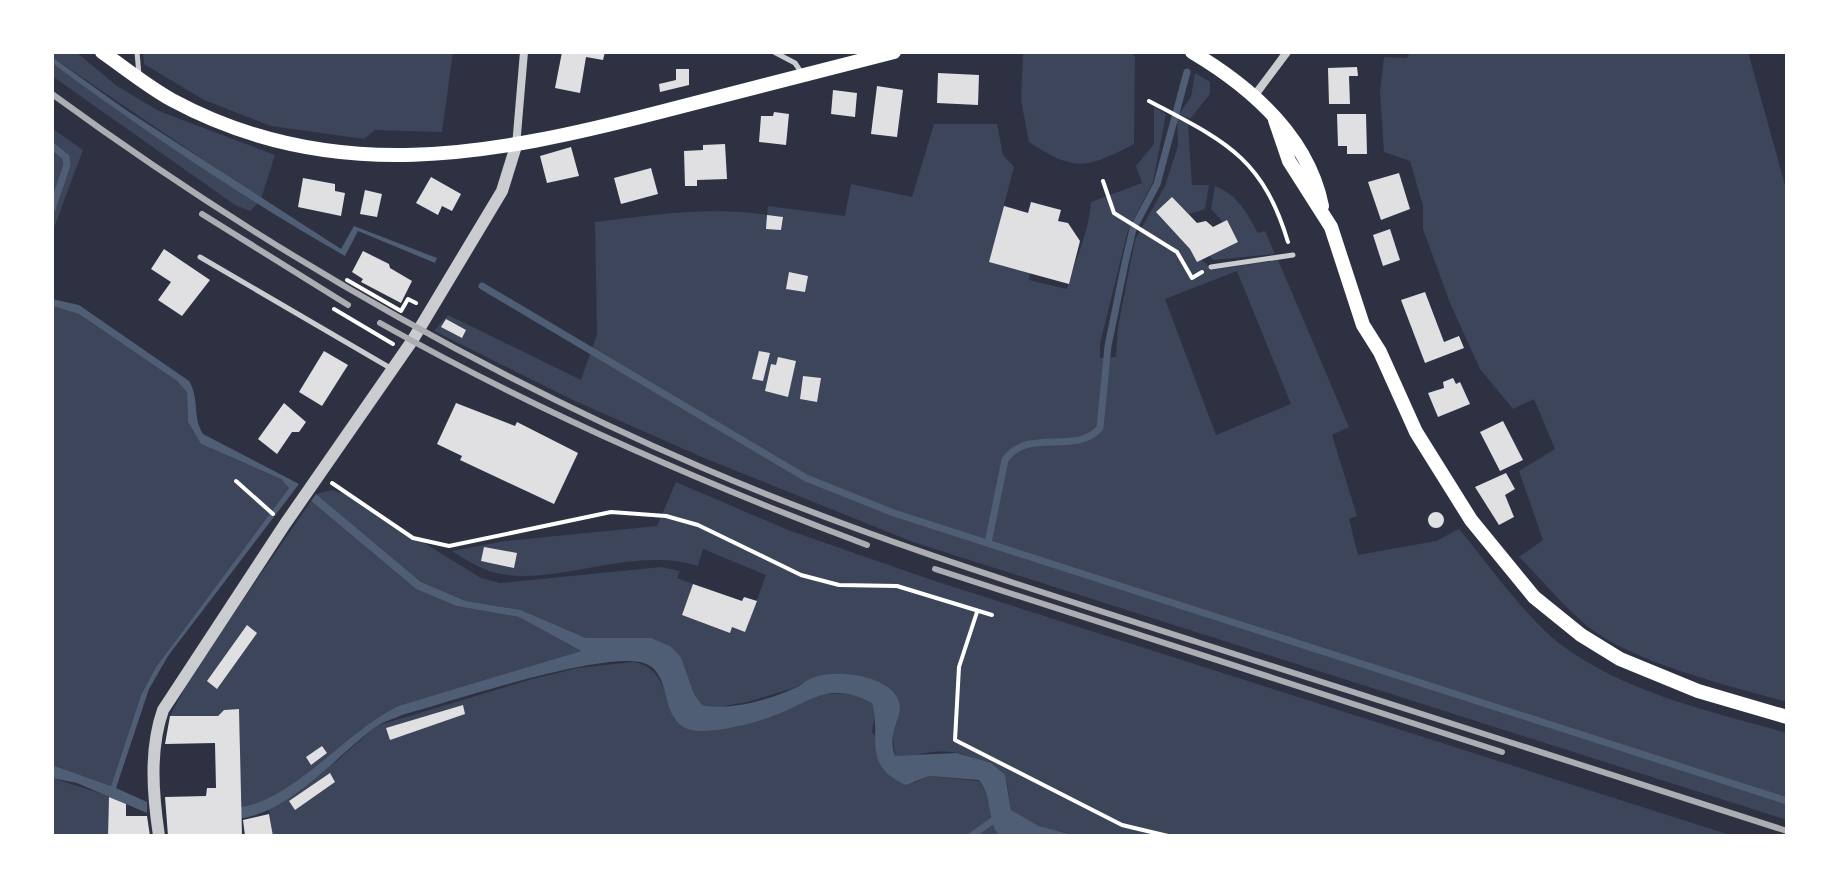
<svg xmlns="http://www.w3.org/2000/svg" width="1839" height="888" font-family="Georgia,serif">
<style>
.green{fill:#3c4559;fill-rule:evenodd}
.water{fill:#4f5d75}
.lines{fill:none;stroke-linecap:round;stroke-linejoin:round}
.stream{stroke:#4f5d75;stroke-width:7}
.building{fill:#e0e0e3}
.path{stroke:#fff;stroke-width:4}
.service{stroke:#caccd0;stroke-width:5}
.minor{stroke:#caccd0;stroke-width:8}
.tertiary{stroke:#caccd0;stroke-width:12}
.secondary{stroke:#fff;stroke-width:14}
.rail{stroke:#abadb3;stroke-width:6}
</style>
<rect width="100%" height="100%" fill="#2d3142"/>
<!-- green -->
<path class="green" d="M52 52H76L117 86 159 111 275 155 261 199 52 57Z
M143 52H453L442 132 375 130 364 139 271 126 204 100 144 64Z
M1023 52H1131L1135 57 1134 144C1086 169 1075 172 1029 142L1021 100Z
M1410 52H1748L1787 192V702C1730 686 1629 662 1585 624 1561 604 1541 579 1519 557L1543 540 1519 471 1555 449 1534 399 1513 409 1480 369 1450 303 1423 229V206L1410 161 1384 152 1380 91 1384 57 1407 58Z
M52 63 258 203 250 211 235 205 52 76Z
M1195 73 1210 82V94L1190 119 1179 114 1191 97Z
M1154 107 1166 114 1153 182 1128 230 1100 344V358L1116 357 1118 327 1135 240 1165 186 1178 146 1177 119 1188 124 1192 185H1209L1205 209 1189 214 1197 223 1206 221 1213 227 1223 222 1211 209 1215 186C1238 195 1247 213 1258 233L1265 231 1275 254 1214 260 1209 256 1202 260 1213 270 1278 260 1349 427 1332 435 1357 516 1349 519 1358 555 1436 541 1459 529C1485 560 1528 620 1560 644 1625 693 1710 711 1787 733V820L913 542 704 458 575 401 434 331 448 315 581 380 597 334 595 222C652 215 710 206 767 215L768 206 845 216 851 184 912 197 934 124H997L1003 155 1014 167 989 262 1030 273 1029 280 1067 289C1075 260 1089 232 1091 202L1142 183 1136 166 1154 144ZM1237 271 1291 404 1216 435 1165 299Z
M52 128 83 150 52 233Z
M52 306 79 314 177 381 187 391 188 422 201 444 281 479 289 488 156 667 141 695 111 786 52 765Z
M676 482 788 530 935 581 1733 836H1076L1039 826 1011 810 1007 783C981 760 964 747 926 753 915 755 907 760 895 756L892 730 899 713 855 675 814 677 796 687 748 702 717 707 701 705 694 694 681 657 651 638H586L521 610 466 601 421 582 316 494 332 490 345 494 481 578 500 583 661 567 680 571 677 578 693 584 682 615 730 633 732 627 745 632 766 575 703 549 698 566C631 545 557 587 496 573 480 569 465 559 452 551L505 541 657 526Z
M311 501 416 589 456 606 519 617 581 651 398 706C348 730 294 799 241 807L239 709 224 710 218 716H170L192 674Z
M633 662C662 666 665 694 674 719L706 731 774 716 819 694 853 693 872 703 875 714 872 732 914 783 928 776 979 781C993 798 986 818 999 836H273L269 810 338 760 376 726 532 679 578 668Z
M52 778 109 796 108 836H52Z"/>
<!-- water -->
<path class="water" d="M52 57 126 110 341 249 354 226 437 258 435 263 358 231 345 256C243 198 146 132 52 63Z
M52 299 79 305 189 381C200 399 192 417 203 434L299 484 168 656 149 689 116 788 147 802V813L77 783 52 778V765L111 786 141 695 156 667 289 488 281 479 201 444 188 422 187 392 177 381 79 314 52 306Z
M316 494 421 582 466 601 521 610 586 638H651L670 646 681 657 694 694 702 705C730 711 773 699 799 686 804 683 809 678 815 677 837 669 891 675 899 702 904 717 886 731 895 756L957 753 991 763 1005 775 1011 810 1039 826 1076 836H999C986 818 993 798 979 780L929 776 906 785C861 765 882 738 872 703 829 681 816 699 776 715 756 723 726 730 705 731 654 733 677 677 646 664 609 648 447 703 402 715 393 719 382 722 374 728 338 755 287 814 241 818V807C294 799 348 730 398 706L581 651 519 617 456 606 416 589 311 501Z"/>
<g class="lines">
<!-- stream -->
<path class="stream" d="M52 146 66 157 67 165 52 209
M482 286 806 478 894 513 1787 801
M988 543 1005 460C1027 427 1076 456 1100 428L1108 346 1125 263 1133 229 1157 184 1187 72
M971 836 998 817"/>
</g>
<!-- building -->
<path class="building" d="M562 52H605L603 60 586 57 580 93 555 88Z
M1357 67 1358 76H1349L1350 104H1329L1328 68Z
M676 69H689V85L660 92 659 84 676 80Z
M938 73 979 75 978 105 937 103Z
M877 86 903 90 897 137 871 134Z
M833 90 857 93 855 117 831 114Z
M774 112 789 114 786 145 759 142 761 116H773Z
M1337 114H1366L1367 154H1347V146H1338Z
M725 144 727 179 697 180V186H685L684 151 703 150V145Z
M571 147 579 176 547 183 540 156Z
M651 168 658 194 621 204 614 178Z
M1399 173 1410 209 1381 220 1368 182Z
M431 177 461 194 452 211 442 206 438 215 416 203Z
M303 178 335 184V191L345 193 341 216 298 207Z
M365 190 382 194 377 217 360 214Z
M1172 197 1197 223 1206 221 1213 227 1227 220 1238 242 1197 262 1190 249 1156 212Z
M1031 202 1061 210 1058 221 1068 223 1080 241 1069 284 989 262 1004 206 1028 213Z
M767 215 783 217 781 230 766 229Z
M1390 229 1400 260 1383 266 1373 235Z
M164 249 210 280 182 316 158 300 171 282 151 269Z
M363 251 389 264 390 268 412 281 401 303 361 282 363 279 352 272Z
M789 272 808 276 805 292 786 289Z
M1425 292 1444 342 1459 336 1464 348 1425 363 1401 300Z
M446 319 466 330 462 338 441 327Z
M324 351 348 365 322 406 299 392Z
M759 351 770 353 763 381 752 379Z
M778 357 796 361 788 397 765 391 771 364 776 365Z
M803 376 821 378 817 402 800 399Z
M1453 378 1456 384 1460 382 1470 404 1438 417 1428 393 1444 388 1443 382Z
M284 403 306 422 299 432H292L277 454 258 439Z
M456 403 515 426 517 422 578 453 554 504 460 460 462 456 437 444Z
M1503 421 1523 460 1500 471 1480 432Z
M1506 473 1515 489 1505 495 1514 517 1499 525 1475 487Z
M1428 520a8 8 0 1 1 16 0a8 8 0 1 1-16 0Z
M484 547 517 553 514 568 481 561Z
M693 584 742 601 744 597 757 601 745 632 732 627 730 633 682 615Z
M247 625 257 633 217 689 207 681Z
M463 705 465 714 390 740 386 728Z
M239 709 242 836H168L165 797 206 796 207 788H216L215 743 165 744 170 716H218L224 710Z
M322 746 327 753 311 765 306 757Z
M330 773 335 782 295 810 289 801Z
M109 797 126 804V816H147L150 836H108Z
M269 814 273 836H245L243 820Z"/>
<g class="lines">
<!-- path -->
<path class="path" d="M1149 101C1224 141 1262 156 1288 242
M1103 181 1114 213 1177 252 1192 278 1202 272
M347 280 401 311 408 299 416 303
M334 309 393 344
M236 481 273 514
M332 483 413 538 449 546 611 512 666 516 698 525 801 575 839 585 897 586 992 615
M977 612 959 667 955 740 1122 825 1168 836"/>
<!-- service -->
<path class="service" d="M137 52 139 75
M774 52 795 63 803 75
M200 257 392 369
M1211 267 1293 255"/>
<!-- minor -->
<path class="minor" d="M1255 95 1287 52
M516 146 524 52"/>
<!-- tertiary -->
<path class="tertiary" d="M159 836C153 795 149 750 163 710L285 524 412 341 502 191 516 146"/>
<!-- secondary -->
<path class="secondary" d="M102 52C125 68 147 86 172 100 333 187 493 155 660 112 738 92 816 72 894 52
M1192 52C1251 87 1308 136 1322 206
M1275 120 1289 161 1331 227 1363 325 1380 352 1416 432 1471 520 1534 597 1581 635 1620 659 1698 691 1787 717"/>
<!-- rail -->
<path class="rail" d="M52 94C256 243 471 368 703 468 864 537 1031 589 1197 642 1394 705 1590 768 1787 831
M202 214 348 305
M380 323C536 411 699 482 867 545
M935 569 1502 752"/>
</g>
<!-- border -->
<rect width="1839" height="888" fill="none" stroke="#ffffff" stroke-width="108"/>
</svg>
